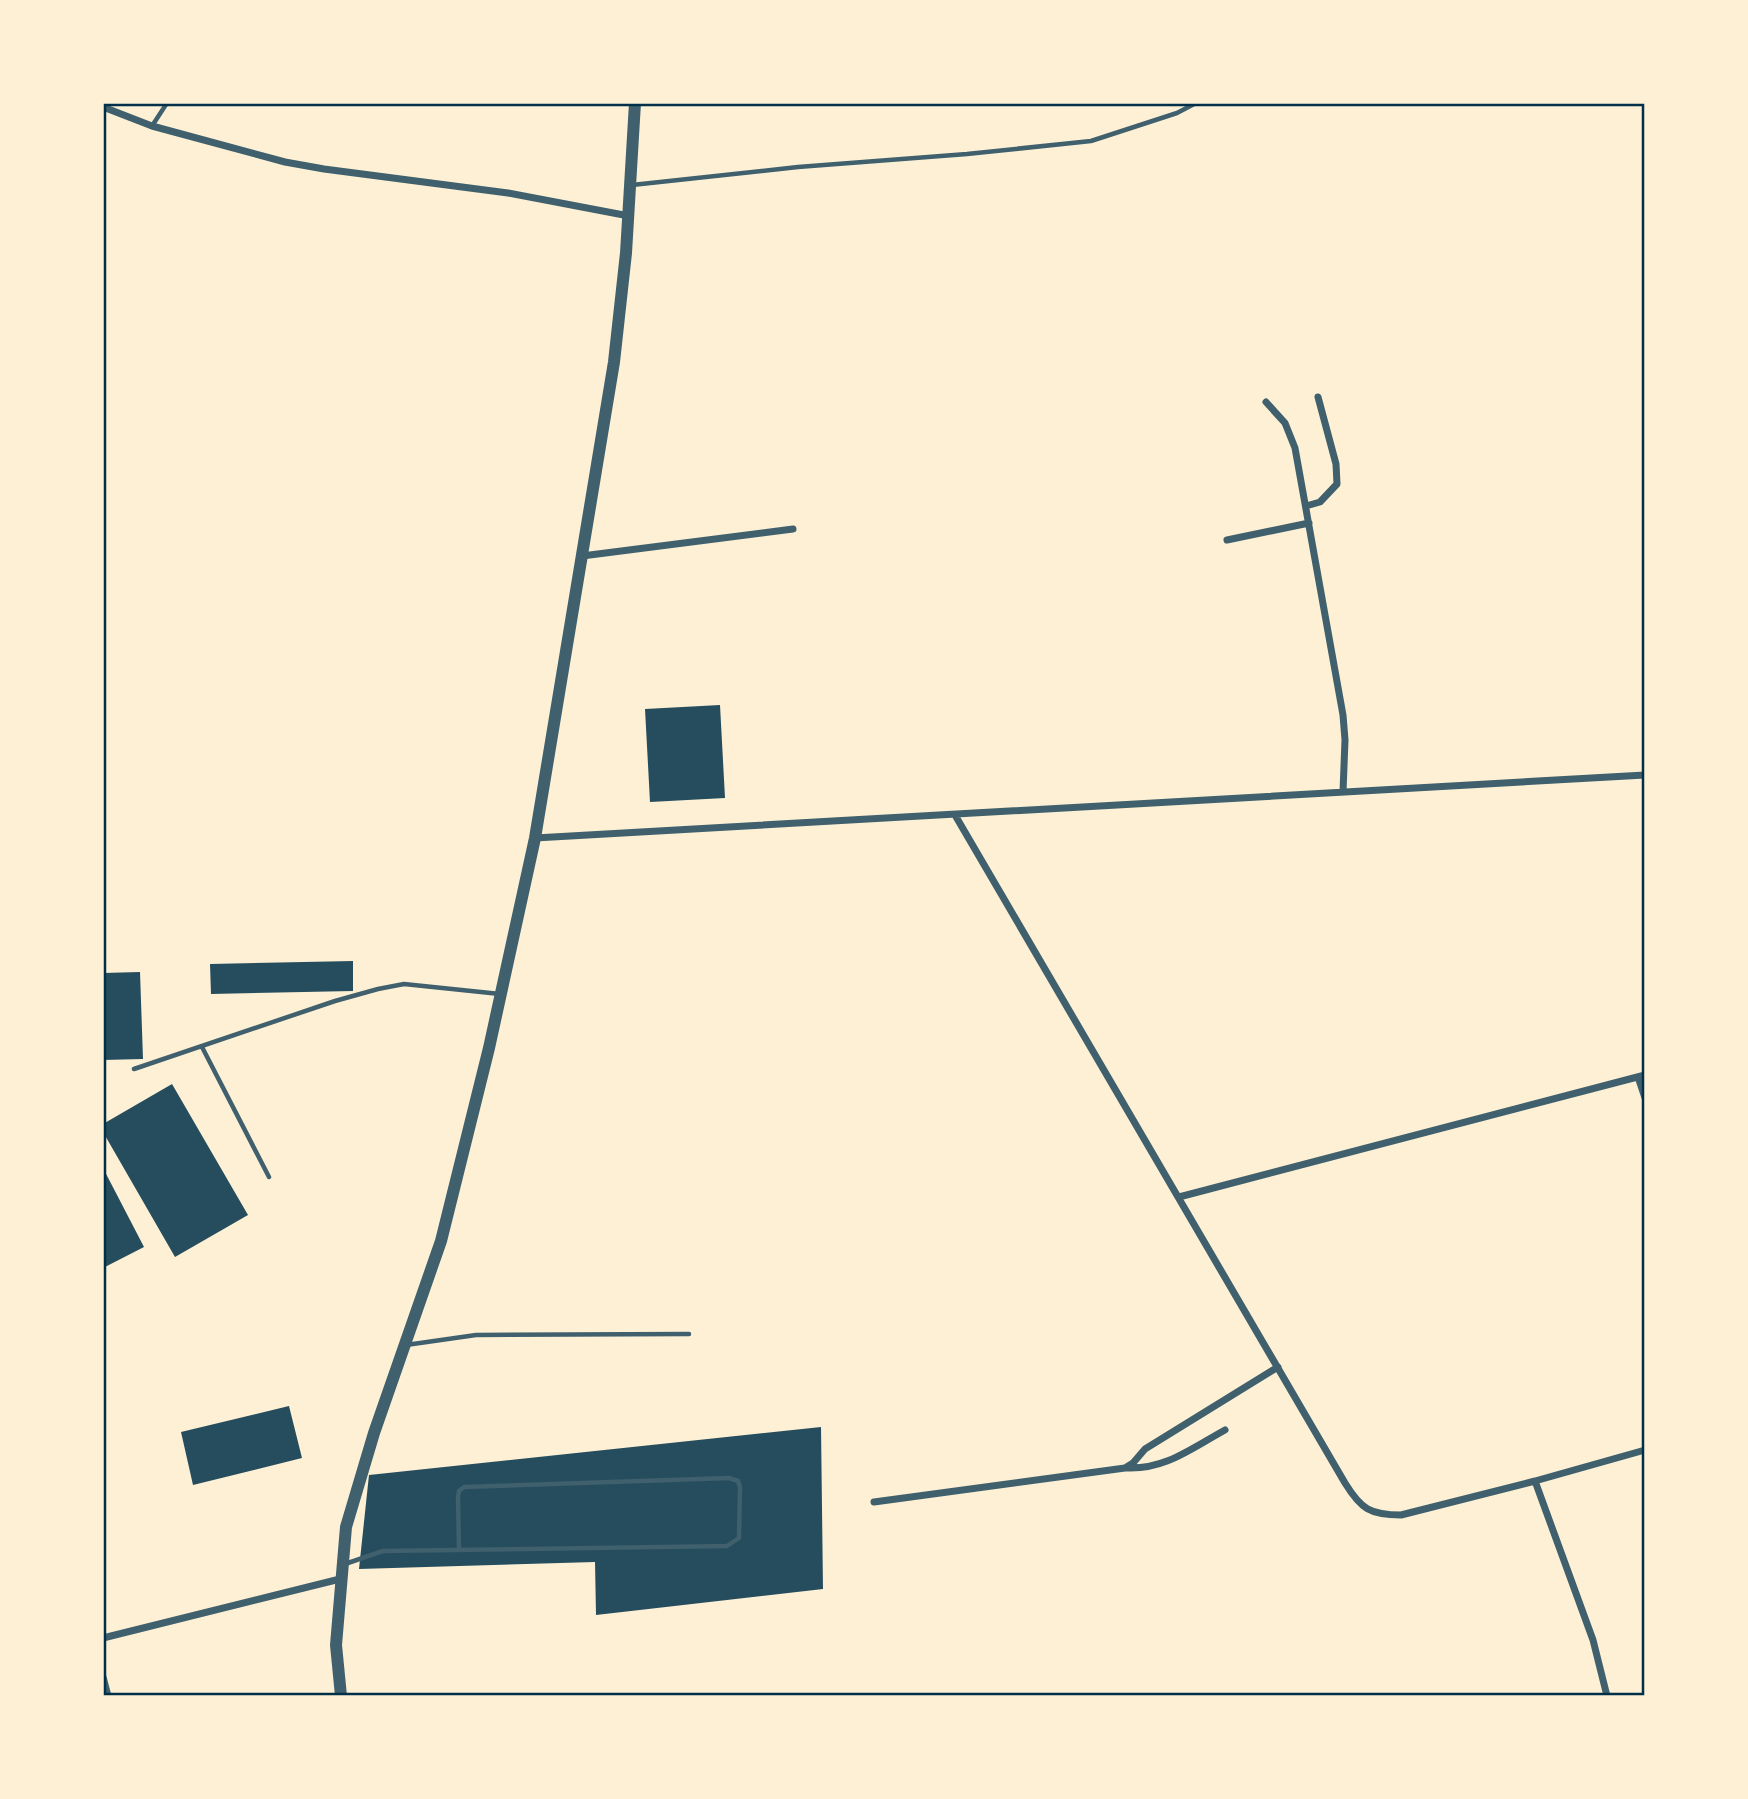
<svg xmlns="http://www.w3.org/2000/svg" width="1748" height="1799" font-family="'Exo 2',sans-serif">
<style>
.building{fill:#264d5e}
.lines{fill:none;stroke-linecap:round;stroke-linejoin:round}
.service{stroke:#3f606c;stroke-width:4.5}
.minor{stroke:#3f606c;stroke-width:7}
.tertiary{stroke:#3f606c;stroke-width:12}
.neatline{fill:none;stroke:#003049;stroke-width:2.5}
</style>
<rect width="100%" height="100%" fill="#fdf0d5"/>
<!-- building -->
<path class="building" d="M720 705 725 798 650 802 645 709Z
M353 961V991L211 994 210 964Z
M140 972 143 1059 103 1060V973Z
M172 1084 248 1215 175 1257 103 1132V1124Z
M103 1168 144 1247 103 1268Z
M289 1406 302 1458 193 1485 181 1432Z
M821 1427 823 1589 596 1615 595 1562 359 1569 369 1475Z"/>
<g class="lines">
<!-- service -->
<path class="service" d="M152 126 167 103
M632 185 798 167 967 154 1091 141 1177 113 1196 103
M202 1047 269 1177
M134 1069 335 1001 378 989 404 984 500 994
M406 1345 476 1335 689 1334
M345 1564 383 1551 727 1546 739 1538 740 1487 738 1481 729 1478 464 1487 459 1491 458 1497 459 1550"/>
<!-- minor -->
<path class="minor" d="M103 107 152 126 285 162 324 169 508 193 629 216
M1266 402 1285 423 1295 448 1343 715 1345 740 1343 792
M1306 506 1320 502 1337 484 1336 464 1318 397
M1227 540 1309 523
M582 556 793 529
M955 815 1345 1483C1361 1509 1370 1515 1401 1515L1535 1481 1645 1450
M535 838 1645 775
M1638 1077 1645 1098
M1179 1197 1645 1075
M1126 1468C1165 1470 1192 1448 1225 1430
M1535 1481 1593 1640 1607 1696
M874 1502 1125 1468 1133 1463 1145 1449 1278 1367
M103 1638 340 1579
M103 1677 108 1696"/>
<!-- tertiary -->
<path class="tertiary" d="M341 1696 336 1645 346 1527 374 1433 441 1241 489 1048 535 838 614 362 626 253 635 103"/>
</g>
<!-- border -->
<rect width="1748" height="1799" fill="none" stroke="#fdf0d5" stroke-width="210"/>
<rect x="105" y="105" width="1538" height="1589" class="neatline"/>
</svg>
